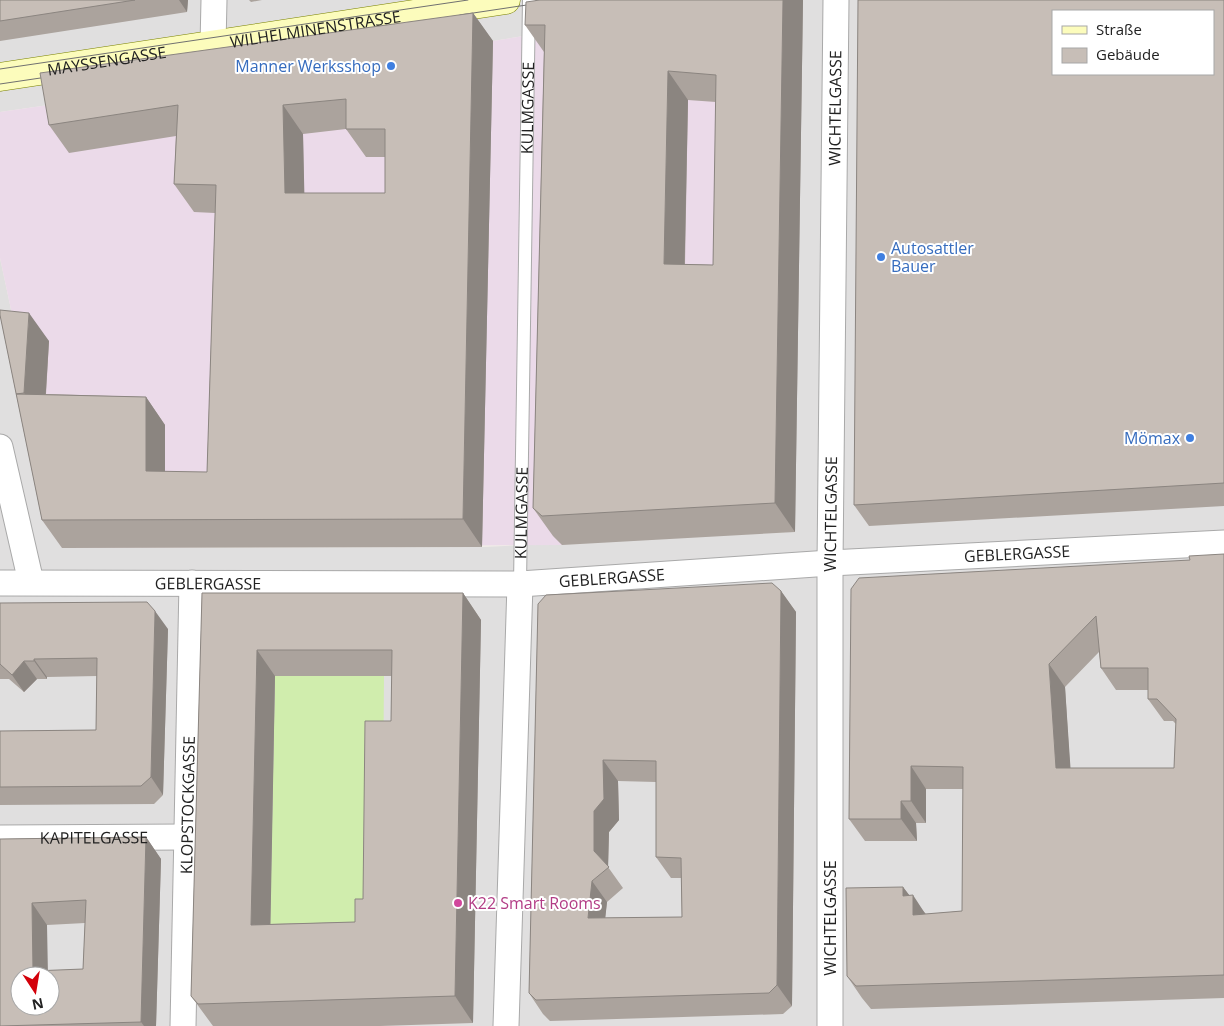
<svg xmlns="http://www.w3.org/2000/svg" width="1224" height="1026" font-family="'Open Sans',sans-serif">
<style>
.residential{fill:#e0dfdf;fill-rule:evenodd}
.industrial{fill:#ebdae9}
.grass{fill:#d0edad}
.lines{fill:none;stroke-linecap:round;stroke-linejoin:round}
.lane-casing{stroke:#a9a9a9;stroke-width:14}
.street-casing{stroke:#a9a9a9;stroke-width:27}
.secondary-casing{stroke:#798101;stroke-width:29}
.lane{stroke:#fff;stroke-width:12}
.street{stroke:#fff;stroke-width:25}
.secondary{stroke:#fcfcbc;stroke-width:28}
.tram{stroke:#707070;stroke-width:1}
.wall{fill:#aba39d;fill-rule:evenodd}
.shaded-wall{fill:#8b8580}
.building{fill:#c7beb7;stroke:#8b8580;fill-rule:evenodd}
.shop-dot{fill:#3f7fe0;stroke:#fff;stroke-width:2}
.hotel-dot{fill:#d1479c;stroke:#fff;stroke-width:2}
.labels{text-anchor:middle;stroke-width:4;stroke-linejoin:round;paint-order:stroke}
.street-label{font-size:16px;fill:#222;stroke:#fff}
.shop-label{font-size:16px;fill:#366cbe;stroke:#fff;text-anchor:end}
.hotel-label{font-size:16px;fill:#b23c85;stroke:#fff;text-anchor:start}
</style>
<rect width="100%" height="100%" fill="#f2eee8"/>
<!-- residential -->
<path class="residential" d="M0 0H748L493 41 0 112Z
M803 0H1224V1026H0V258L62 548 482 547 788 532ZM1053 11H1213V74H1053ZM20 976H50V1006H20Z"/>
<!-- industrial -->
<path class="industrial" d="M748 0 795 438 562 545 62 548 0 258V112L493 41Z"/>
<!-- grass -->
<path class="grass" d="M275 676H384L382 926 269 977Z"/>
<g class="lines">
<!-- lane casing -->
<g class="lane-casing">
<g id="lane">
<path id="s1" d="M520 584 529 0"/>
</g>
</g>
<!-- street casing -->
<g class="street-casing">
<g id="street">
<path d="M213 45 214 0"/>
<path d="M0 447 31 582"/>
<path id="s2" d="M0 583 520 584 830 563 1224 543"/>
<path id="s3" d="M0 838 186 837"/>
<path id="s4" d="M183 1026 192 583"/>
<path d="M506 1026 520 584"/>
<path id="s5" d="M830 1026V563L836 0"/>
</g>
</g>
<!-- secondary casing -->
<g class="secondary-casing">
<g id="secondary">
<path id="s6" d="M0 77 506 0"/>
</g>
</g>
<!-- lane -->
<use href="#lane" class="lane"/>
<!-- street -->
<use href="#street" class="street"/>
<!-- secondary -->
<use href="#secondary" class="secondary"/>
<!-- tram -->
<path class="tram" d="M460 15 560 0
M0 69 468 0
M0 84 54 76"/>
</g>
<!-- wall -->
<path class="wall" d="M0 0H188L187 12 0 41Z
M249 0H262L251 2Z
M803 0 795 532 562 545 553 536 533 508 544 52 525 25ZM688 100 716 102 713 265 685 264Z
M1224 0V506L869 526 854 505Z
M473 13 493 41 482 547 62 548 42 520 0 315 49 341 46 394 146 397 165 425V472H207L215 213 194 212 174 184 176 136 69 153 49 125ZM346 129 366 157H385V193H304L303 134Z
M1224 554V998L871 1009 862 998 847 976 903 887 909 895 926 914 962 911 963 789H926V823H916L917 841H865L849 819 851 589 1190 560ZM1099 652 1101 668 1116 690H1148V699L1164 721H1173L1176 724 1174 768H1070L1065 687Z
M781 591 796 612 792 1006 783 1014 550 1021 543 1014 529 993 538 604ZM618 781 656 782V857L671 878H681L682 917 605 918 607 902 623 888 608 867 609 832 619 820Z
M202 593H463L481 620 473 1023 380 1026H213L191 996ZM275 676H392L391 721 363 899 355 922 270 924Z
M0 603 168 629 163 795 154 804 0 805V731L96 730 97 676 47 677V679H37L24 692 9 679H0Z
M146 837 161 859 156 1026H0V839ZM85 923 83 969 47 971V925Z"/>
<!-- shaded-wall -->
<path class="shaded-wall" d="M179 0H188L187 12Z
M783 0H803L795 532 775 503Z
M473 13 493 41 482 547 463 519Z
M668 71 688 100 684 292 664 264Z
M283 105 303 134 305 221 285 193Z
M29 313 49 341 44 422 24 393Z
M146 397 165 425V500L146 471Z
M781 591 796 612 792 1006 777 985Z
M463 593 481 620 473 1023 455 996Z
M155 611 168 629 163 795 151 777Z
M257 650 275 676 270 951 251 925Z
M34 659 47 677V679L34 661Z
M24 661 37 679 24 692 12 675Z
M1049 664 1065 687 1072 790 1056 768Z
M603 760 618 781 619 820 609 832 608 868 594 851V811Z
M911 766 926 789V823L911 801Z
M901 801 916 823 917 841 901 819Z
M146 837 161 859 156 1026H144L141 1022Z
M592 881 607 902 603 939 588 918Z
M903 887 913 900V895L928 918 913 915 903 896Z
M32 903 47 925 48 976 33 971Z"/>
<!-- building -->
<path class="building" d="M0 0H135L0 21Z
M540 0H783L775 503 542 516 533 508 545 25H525L526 2ZM668 71 716 75 713 265 664 264Z
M858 0H1224V483L854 505ZM1053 11H1213V74H1053Z
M473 13 463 519 42 520 0 315V310L29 313 24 393 16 394 146 397V471L207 472 216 185 174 184 178 105 49 125 40 73ZM346 99V129H385V193H285L283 105Z
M1224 554V975L856 986 847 976 846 888 903 887V896L913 895V915L962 911 963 767 911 766V801H901V819H849L851 589 859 578 1190 560 1189 556ZM1096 616 1101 668H1148V699H1157L1176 719 1174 768H1056L1049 664Z
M772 583 781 591 777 985 769 993 536 1000 529 993 538 604 546 595ZM603 760 656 761V857L681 858 682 917 588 918 592 881 609 867 594 851V811L604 799Z
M202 593H463L455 996 198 1004 191 996ZM257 650H392L391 721H365L363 899H355V922L251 925Z
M147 602 155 611 151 777 141 786 0 787V731L96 730 97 658 34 659V661H24L12 675 0 664V603Z
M146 837 141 1022 0 1026V839ZM86 900 83 969 33 971 32 903ZM20 976H50V1006H20Z"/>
<!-- markers -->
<g class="shop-dot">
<circle cx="391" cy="66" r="5"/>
<circle cx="881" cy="257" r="5"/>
<circle cx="1190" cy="438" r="5"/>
</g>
<circle class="hotel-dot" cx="458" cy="903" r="5"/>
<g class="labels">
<!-- street labels -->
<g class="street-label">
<text dy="6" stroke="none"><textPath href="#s6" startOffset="319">WILHELMINENSTRASSE</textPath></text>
<text dy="6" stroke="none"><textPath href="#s6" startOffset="108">MAYSSENGASSE</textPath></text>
<text dy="6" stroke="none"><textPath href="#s1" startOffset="476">KULMGASSE</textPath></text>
<text dy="6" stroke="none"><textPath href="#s5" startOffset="918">WICHTELGASSE</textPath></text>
<text dy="6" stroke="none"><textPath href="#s1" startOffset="71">KULMGASSE</textPath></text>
<text dy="6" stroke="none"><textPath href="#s5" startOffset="512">WICHTELGASSE</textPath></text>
<text dy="6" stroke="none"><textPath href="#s2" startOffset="1018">GEBLERGASSE</textPath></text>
<text dy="6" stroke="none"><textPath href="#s2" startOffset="612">GEBLERGASSE</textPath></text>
<text dy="6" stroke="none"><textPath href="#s2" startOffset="208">GEBLERGASSE</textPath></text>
<text dy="6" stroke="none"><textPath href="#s4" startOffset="221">KLOPSTOCKGASSE</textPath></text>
<text dy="6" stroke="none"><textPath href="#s3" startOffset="94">KAPITELGASSE</textPath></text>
<text transform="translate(830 918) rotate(-90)" y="6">WICHTELGASSE</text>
</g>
<!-- shop labels -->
<g class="shop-label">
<text x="381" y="72">Manner Werksshop</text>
<text x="891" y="254" text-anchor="start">Autosattler<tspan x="891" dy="18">Bauer</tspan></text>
<text x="1180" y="444">Mömax</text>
</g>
<!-- hotel labels -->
<g class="hotel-label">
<text x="468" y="909">K22 Smart Rooms</text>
</g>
</g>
<!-- legend -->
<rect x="1052" y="10" width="162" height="65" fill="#ffffff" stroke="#a7a7a7"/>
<rect x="1062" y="26" width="25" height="8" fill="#fcfcbc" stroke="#a7a7a7"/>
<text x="1096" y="35" font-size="15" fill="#222222">Straße</text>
<rect x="1062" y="48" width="25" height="15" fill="#c7beb7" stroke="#a7a7a7"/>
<text x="1096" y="60" font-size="15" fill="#222222">Gebäude</text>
<!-- north arrow -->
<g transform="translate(35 991) rotate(168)"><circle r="24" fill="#ffffff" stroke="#a7a7a7"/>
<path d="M0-4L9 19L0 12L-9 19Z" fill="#d3000a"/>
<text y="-8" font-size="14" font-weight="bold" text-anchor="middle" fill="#222222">N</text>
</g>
</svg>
